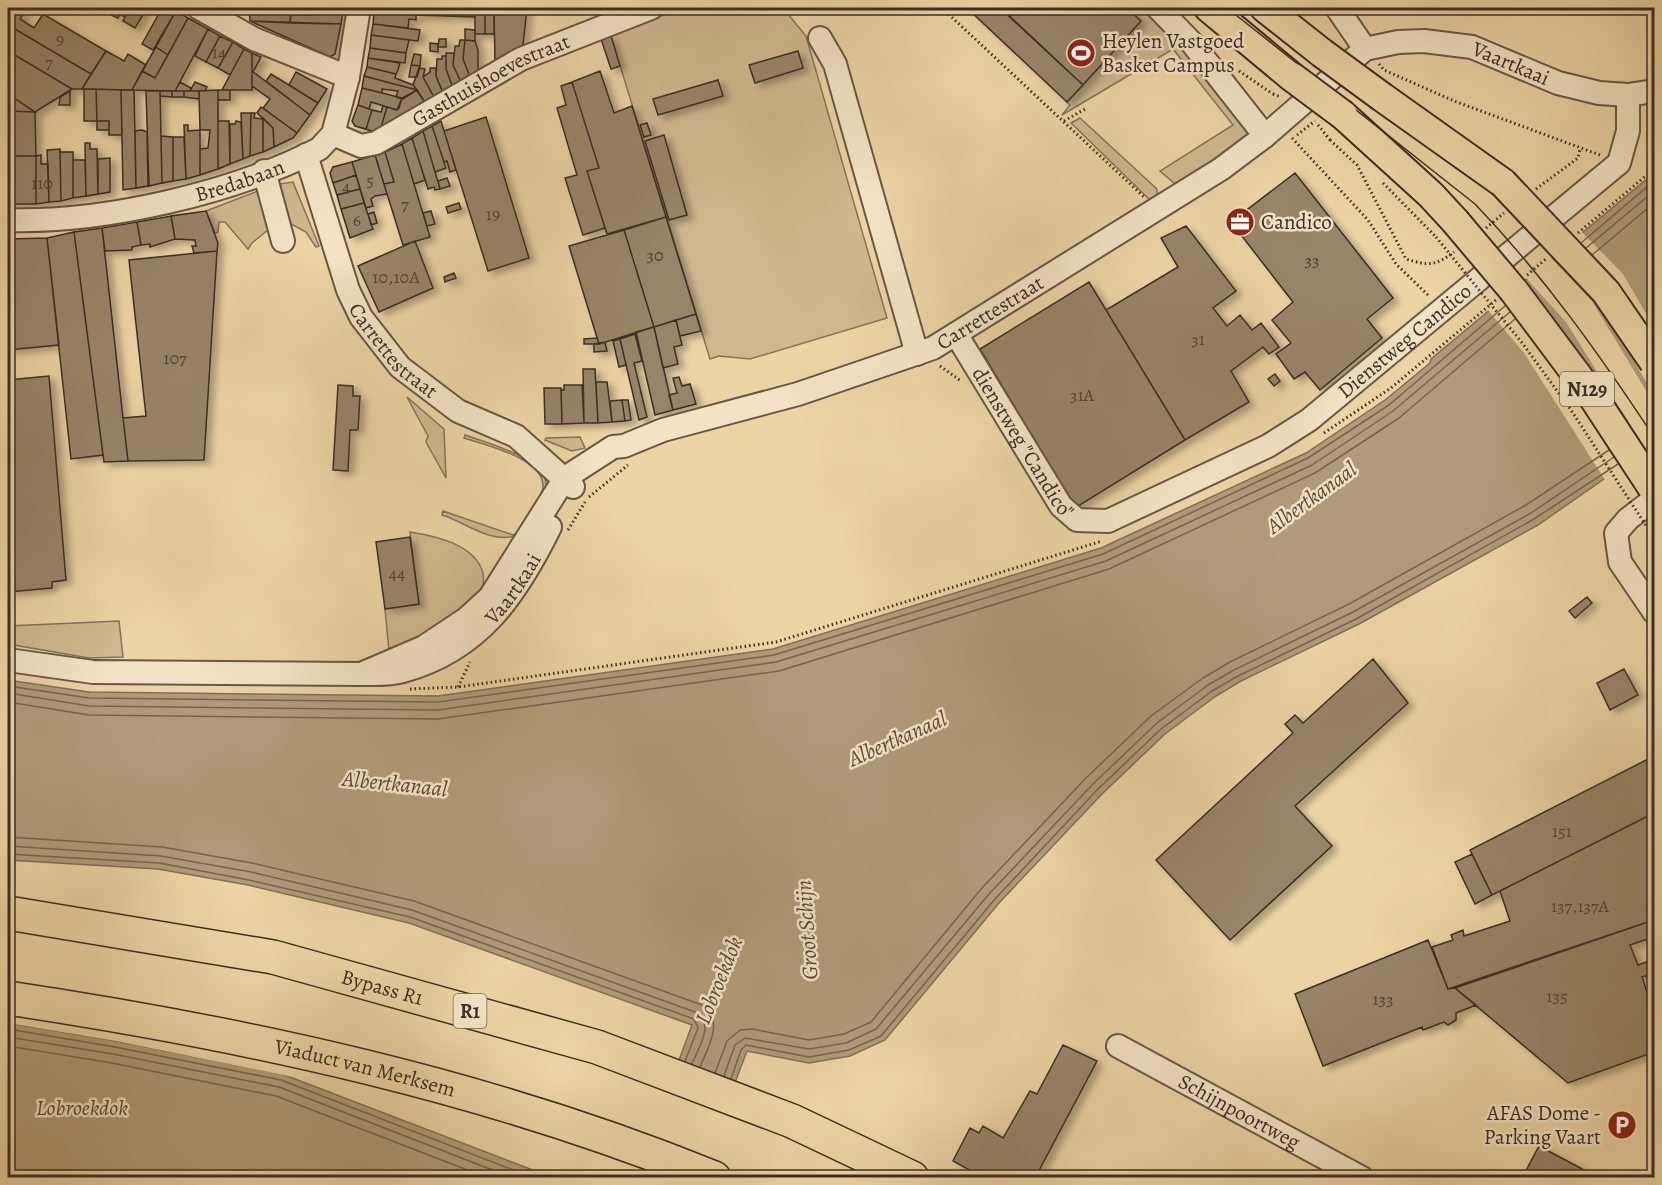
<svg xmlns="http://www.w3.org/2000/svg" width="1662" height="1185" font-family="Alegreya,serif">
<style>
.green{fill:#cfb88f;stroke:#86725c;stroke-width:1.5}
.water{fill:#b19b7a;stroke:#826f59;stroke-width:1.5}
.pier{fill:#edd4a4}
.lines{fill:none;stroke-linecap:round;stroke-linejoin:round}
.shore{stroke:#766451;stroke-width:1.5}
.building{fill:#988468;stroke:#3c2d28;stroke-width:1.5;filter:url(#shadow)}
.minor-casing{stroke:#685747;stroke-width:26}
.major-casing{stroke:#3c2d28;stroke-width:32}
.highway-casing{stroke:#3c2d28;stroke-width:36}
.path{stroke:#3c2d28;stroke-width:3;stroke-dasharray:1.5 3;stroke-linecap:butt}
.minor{stroke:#f3e3c4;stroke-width:22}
.major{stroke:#edd4a4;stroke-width:28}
.highway{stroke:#edd4a4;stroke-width:33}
.tram{stroke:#3c2d28;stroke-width:1.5}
.major-bridge-casing{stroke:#3c2d28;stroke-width:32;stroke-linecap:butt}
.path-bridge{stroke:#3c2d28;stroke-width:3;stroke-dasharray:1.5 3;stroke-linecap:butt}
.major-bridge{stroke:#edd4a4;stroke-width:28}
.labels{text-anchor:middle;stroke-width:5;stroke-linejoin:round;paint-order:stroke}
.number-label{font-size:18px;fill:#534338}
.shield{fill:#f3e3c4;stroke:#736457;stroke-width:1.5}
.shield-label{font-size:20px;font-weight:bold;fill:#3c2d28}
.poi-label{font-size:21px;fill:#3c2d28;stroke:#f3e3c4;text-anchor:start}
.street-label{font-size:21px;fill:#3c2d28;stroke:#f3e3c4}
.water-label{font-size:22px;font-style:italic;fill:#59483c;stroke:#f3e3c4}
</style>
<defs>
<filter id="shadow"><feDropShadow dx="6" dy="4" stdDeviation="3" flood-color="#0004"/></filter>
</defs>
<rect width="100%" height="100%" fill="#edd4a4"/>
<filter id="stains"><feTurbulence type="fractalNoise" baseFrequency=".00333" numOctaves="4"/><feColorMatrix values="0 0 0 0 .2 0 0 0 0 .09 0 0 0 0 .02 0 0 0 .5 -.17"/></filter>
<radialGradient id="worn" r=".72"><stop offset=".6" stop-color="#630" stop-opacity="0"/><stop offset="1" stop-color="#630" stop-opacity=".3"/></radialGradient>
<!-- green -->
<path class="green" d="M681 8H783L806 36 887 318 750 359 719 356 710 359 611 36Z
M1127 8H1144L1185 51 1246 125 1252 138 1181 189 1160 171 1233 125 1173 49 1062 115 1070 105 1067 102 1141 21Z
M1080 118 1157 189V202L1154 204 1071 123Z
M293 182 319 246 316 247 306 232 291 224 279 184Z
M263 189 269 229 252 243 248 249 225 222H219L218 232 215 233 206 211Z
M407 397 444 429 446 478 426 442 428 436Z
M465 435C484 442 555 460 545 490 540 505 527 521 518 535 491 545 468 523 442 515L443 511 513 535 518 533C526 520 538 506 542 492 552 460 485 445 464 438Z
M580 437 585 448 572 451 545 440 546 438Z
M410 532C435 536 475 544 483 573 484 580 484 588 479 594 456 620 420 637 389 651L385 609 419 604Z
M119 621 123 657 89 658 8 644V626Z"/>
<!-- water -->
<path class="water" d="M1654 173V444L1538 525 1359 624 1241 681 1216 696 1165 734 1102 794 999 903 885 1040 850 1056 809 1063 747 1051 699 1177H636L692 1025 409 923 248 885 158 869 8 860V680L89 692 438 696 773 649 1101 548 1306 453 1385 400 1430 363 1431 359Z
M8 1023 116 1041 282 1074 551 1177H8Z"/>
<!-- pier -->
<path class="pier" d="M1581 231 1623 274 1654 327V396L1597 296 1553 254Z
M1550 257 1592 301 1654 404V448L1648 453 1566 322 1526 278Z
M1521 282 1559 325 1644 456 1607 483 1524 353 1487 309Z
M8 1020 116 1038 283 1071 303 1079 116 1041 8 1023Z
M666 1084 730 1106 702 1178 633 1176Z"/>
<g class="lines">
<!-- shore -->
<path class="shore" d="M1581 243 1654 181
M1586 248 1654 191
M1592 255 1654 203
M8 686 89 698 438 702 774 655 1103 554 1308 458 1389 405 1505 306
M8 693 89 706 438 710 776 662 1106 561 1312 465 1393 411 1510 312
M8 702 89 715 438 719 779 671 1109 569 1315 473 1399 418 1515 319
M8 837 162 847 252 863 414 901 702 1005C725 1021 708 1047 700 1067
M8 846 161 856 251 872 412 910 698 1013C714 1026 698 1048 692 1064
M8 854 159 863 249 880 410 917 694 1019 698 1028 685 1061
M8 1029 115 1047 281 1080 534 1178
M8 1037 113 1054 279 1087 513 1178
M8 1046 112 1063 276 1096 488 1178
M715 1073 727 1041 740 1030 752 1029 809 1040 844 1034 871 1022 982 888 1086 778 1151 716 1203 678 1230 662 1349 604 1526 505 1609 450
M724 1076 735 1045 745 1038 809 1049 846 1043 876 1029 989 894 1092 785 1157 723 1208 685 1234 670 1353 612 1531 513 1614 457
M731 1079 741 1050 746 1045 809 1057 849 1050 881 1036 995 899 1097 790 1161 729 1212 691 1238 676 1356 619 1534 519 1618 464"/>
</g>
<!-- building -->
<path class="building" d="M8 8H16L24 12 20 19 34 28 43 14 106 51 91 74 8 25Z
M115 8H130L125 17 120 14 118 18 111 15Z
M130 8H147L135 28 123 21Z
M162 8 176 11 153 50 142 44Z
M249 8H291L290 23 250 21Z
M311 8 343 10 341 24 290 23 291 14 311 15Z
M375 8H394L393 14 374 13Z
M416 8H475V17L416 15Z
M475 8H485V34H475Z
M485 8H494V34H485Z
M494 8H527L523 45 495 61Z
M967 8H1000L1083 85 1067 102Z
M1001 8H1127L1141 21 1083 85Z
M176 11 188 18 168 55 156 47Z
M374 13 416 15V20L409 19 408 28 373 24Z
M188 18 208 29 175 91 132 90 142 71 155 78Z
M250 21 341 24 335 54 330 57Z
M373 24 420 30 418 41 371 35Z
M8 25 91 74 82 89H72L8 51Z
M208 29 220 36 206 62 195 56Z
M465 29 475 30V41L465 40Z
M371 35 409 40 406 53 370 48Z
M220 36 233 42 218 68 206 62Z
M611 36 620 66 611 69 601 39Z
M439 39H446V47H438Z
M460 40H465L463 59 470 77 461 82 453 65 455 46H459Z
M465 40 475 41 478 50V71L470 77 463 59Z
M233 42 244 49 230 75 218 68Z
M430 43 438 44V52L430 51Z
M156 47 168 55 155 78 142 71Z
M370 48 406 53 405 63 368 58Z
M244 49 252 53V90H222Z
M8 51 72 89 35 112 8 94Z
M106 51 124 61 128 54 146 65 132 90 82 89Z
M798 51 803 68 755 83 749 65Z
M252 53 261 57 253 72 252 71Z
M446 53H454L453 65 461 82 453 88 446 69Z
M414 54 421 55 420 66 411 65Z
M442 56H446V69L453 88 443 93 436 76 437 59H442Z
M368 58 400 63 398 70 396 74 367 67Z
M411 65 420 66 417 77H409Z
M367 67 396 74 395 78 413 85 417 90 364 76Z
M419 68 425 69 423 77 435 99 426 104 413 85Z
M430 68H436V76L443 93 435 99 423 77 430 72Z
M252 71 310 115 297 133 263 108 270 99 252 86Z
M600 71 614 113 632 106 666 217 607 234 587 171 599 168 572 82Z
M296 72 327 89 318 103 289 85Z
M271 74 318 103 310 115 266 81Z
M364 76 417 90 403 99 396 97 398 91 382 89V93L362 88Z
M718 80 723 96 658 115 653 99Z
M180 82 191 88 190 91H175Z
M195 82 207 87 205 91H190Z
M572 82 599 168 587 171 605 228 583 235 565 178 577 175 557 108 566 105 561 86Z
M362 88 402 98 399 108 397 110 371 102 369 109 358 105Z
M84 89H96L97 121H84Z
M96 89 121 90 122 135H109V121H97Z
M121 90H134L136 188 123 190Z
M218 90V169L200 175V149L208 148 210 130H200L199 91Z
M218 90H230V100H218Z
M417 90 426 104 379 134 387 107 397 110 402 98Z
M70 91V105H59L60 97Z
M146 91H160L162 183 149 186Z
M160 91H172V97L160 96Z
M172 91H184V97H172Z
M184 91H199V99L184 97Z
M8 94 35 112 8 111Z
M358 105 372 110 366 129 355 126 352 121Z
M383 106 387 107 379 134 366 129 372 110 381 112Z
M261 107 297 133 293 138 274 147 273 128 257 113Z
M8 111 35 112 36 156H8Z
M241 113H251L250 156 243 159Z
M251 113H255L254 118 263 119V152L250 156Z
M486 117 529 258 488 271 444 131Z
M263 118 273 128 274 147 263 152Z
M97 121H109V130H97Z
M218 121H229L230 164 218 169Z
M236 121 241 122 243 159 230 164V124H235Z
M441 121 456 170 450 172 447 161 444 162 432 126Z
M647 123 651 135 644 137 640 125Z
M184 125H188V131L200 130V175L186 179Z
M432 126 446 168 435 172 423 131Z
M142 130 147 132 148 186 136 188 135 131Z
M423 131 440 189 435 190 434 187 428 189 412 138Z
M664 135 687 215 669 220 645 141Z
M161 136 173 137V181L162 183Z
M173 137H184L186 179 173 181Z
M412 138 425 180 414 184 402 144Z
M85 143H90V149H97L98 194 86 196Z
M402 144 430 237 403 245 384 184 394 182 385 152Z
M60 149 61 201 49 202 47 150Z
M60 152H73V198L61 201Z
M385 152 394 182 384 184 375 155Z
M41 155V164H48L49 202 36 204V156Z
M375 155 387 194 375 196 371 199 373 206 366 208 352 162Z
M8 156H36V204H8Z
M110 158V192L98 194V159Z
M73 160H85L86 196 73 198Z
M352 162 356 175 333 183 330 173 333 167Z
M1295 173 1393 298 1367 319 1382 338 1320 390 1305 372 1294 379 1276 354 1291 343 1272 320 1293 302 1231 222Z
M356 175 360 189 337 195 333 183Z
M447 178 450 186 440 189 438 181Z
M360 189 364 203 341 209 337 195Z
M364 203 373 229 350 238 341 209Z
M459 203 461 209 448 213 446 207Z
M206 211 218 243 217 251 194 253 192 246H196L195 240 175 239 171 216Z
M431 211 435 224 427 226 423 213Z
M374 212 377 223 371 225 368 214Z
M171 216 175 239 150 247V244L141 245 137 222Z
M666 217 696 314 654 327 624 230Z
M137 222 141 245 132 247V250L105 251 102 228Z
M1186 226 1236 291 1213 308 1227 326 1240 315 1252 330 1261 323 1279 347 1269 354 1263 347 1231 371 1249 402 1185 440 1106 310 1178 267 1161 238Z
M102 228 123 418 128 461 104 462 74 232Z
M624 230 654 327 599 344 569 246Z
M74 232 103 455 71 459 47 238Z
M47 238 59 345 8 350V239Z
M415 241 433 288 379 312 358 266Z
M217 251 204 460 128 461 123 418 146 416 129 260Z
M454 273 456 278 445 282 444 277Z
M1089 282 1185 440 1075 508 980 349Z
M696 314 701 331 680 336 676 320Z
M676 320 682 345 674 347 678 364 663 368 654 327Z
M654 327 673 410 655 415 636 332Z
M635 334 642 361 634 363 647 417 639 420 620 339Z
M597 338 599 344H584V339Z
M620 339 626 365 619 367 613 341Z
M605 342 607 351 594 352V344Z
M583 369H595L598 423H584Z
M1275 374 1280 381 1274 386 1268 379Z
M49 376 66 580 52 582V588L8 592V380Z
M679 377 682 386 690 384 696 404 673 410 669 395 677 393 673 378Z
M596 382H607L612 422 598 423Z
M338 385 353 386V396H360L358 430H350L348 471 333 470Z
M564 385H582L584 423 562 424 561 390H564Z
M544 388H561L562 424H545Z
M622 400 625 421 612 422 610 401Z
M622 400H628L631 420 625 421Z
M410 537 419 604 385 609 376 542Z
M1587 597 1592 603 1575 618 1569 611Z
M1373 659 1408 703 1295 806 1332 846 1230 940 1156 860 1293 733 1285 724 1295 715 1303 723Z
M1624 669 1638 695 1610 710 1597 683Z
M1654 756V813L1492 895 1470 850Z
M1654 813V920L1448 989 1432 947 1453 940 1451 935 1463 930 1464 936 1510 921 1500 891Z
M1472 854 1492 895 1475 904 1455 862Z
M1654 920V937L1630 945 1638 965 1649 961 1652 974 1642 977 1654 1014V1052L1568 1083 1455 988Z
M1428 940 1448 989 1455 988 1476 1005 1456 1013V1020L1448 1025 1444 1022 1423 1030 1422 1027 1323 1066 1295 994Z
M1063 1045 1097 1061 1035 1178H984L953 1161 970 1128 979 1133 983 1126 1003 1138 1030 1091 1037 1094Z
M1539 1146 1599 1178H1522Z"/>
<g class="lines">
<!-- minor casing -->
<g class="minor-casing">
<g id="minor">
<path d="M199 8 254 39 348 77"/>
<path d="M1158 8 1192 43 1265 136"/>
<path d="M1337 8 1365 49"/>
<path d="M820 38 835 64 917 354"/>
<path id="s1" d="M333 134 361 146 376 143 521 59 651 8"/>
<path id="s2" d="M306 155 348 290 361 317 400 367 458 411 516 436 573 487"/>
<path d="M264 171 283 241"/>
<path id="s3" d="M8 220C104 223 233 193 319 149L333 134 348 77 359 8"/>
<path id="s4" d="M956 334 1061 506 1077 520 1108 521 1268 446 1309 420 1619 163 1628 131V95"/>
<path d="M1654 499 1628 519 1616 533 1620 562 1654 612"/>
<path id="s5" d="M8 660 93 672 361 674C375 674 390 675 403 671 480 650 517 594 550 527"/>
<path id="s6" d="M361 674 424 647 466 619 490 597 565 478 613 447 624 446 663 430 798 394 933 348 1221 169 1265 136 1365 49 1398 42 1424 41 1472 47 1558 83 1599 93 1628 95 1654 91"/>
<path id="s7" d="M1118 1046 1362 1178"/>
</g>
</g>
<!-- major casing -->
<g class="major-casing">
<path id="major" d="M1209 8 1292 77
M1265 8 1322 53
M1382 97 1503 183
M1343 115 1431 195 1455 221
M1514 291 1591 394 1654 490"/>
</g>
<!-- highway casing -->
<g class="highway-casing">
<g id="highway">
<path id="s8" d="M8 913 273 957 597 1047 792 1121 912 1178"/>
<path id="s9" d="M8 998C248 1034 488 1086 714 1178"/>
</g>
</g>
<!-- path -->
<path class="path" d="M942 8 1144 197
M1379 64 1384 70 1454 101 1600 155
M1239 71 1273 94
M1064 121 1085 109
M1297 135 1315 121
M1292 138 1368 220 1396 264 1430 297
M1330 140 1357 165 1406 259C1429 266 1435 266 1454 252
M1383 183 1436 237
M1536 189 1578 158 1580 149
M1486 228 1504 213
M1578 233 1654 169
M1527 275 1547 258
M940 366 961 381
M1324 433 1391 388 1496 300
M589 497 628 465
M568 530 585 502
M458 687 470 662
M410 689 458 687 776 642 1102 541"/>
<!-- minor -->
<use href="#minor" class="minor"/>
<!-- major -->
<use href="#major" class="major"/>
<!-- highway -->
<use href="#highway" class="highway"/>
<!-- tram -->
<path class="tram" d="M1227 8 1475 204C1543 275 1600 355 1654 437"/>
<!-- major-bridge casing -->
<g class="major-bridge-casing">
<path id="major-bridge" d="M1322 53 1382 97
M1292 77 1343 115
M1503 183 1606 292 1654 362
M1455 221 1514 291"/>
</g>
<!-- path-bridge -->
<path class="path-bridge" d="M1273 94 1281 97
M1318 125 1330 140
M1436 237 1523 344 1571 410 1654 538"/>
<!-- major-bridge -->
<use href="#major-bridge" class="major-bridge"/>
</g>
<!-- icons -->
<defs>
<g id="stadium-disc" transform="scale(1.5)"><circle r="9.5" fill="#8f2418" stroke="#f3e3c4"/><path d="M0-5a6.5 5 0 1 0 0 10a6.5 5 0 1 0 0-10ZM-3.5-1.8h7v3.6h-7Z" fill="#fff"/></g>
<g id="office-disc" transform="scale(1.5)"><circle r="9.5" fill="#8f2418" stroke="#f3e3c4"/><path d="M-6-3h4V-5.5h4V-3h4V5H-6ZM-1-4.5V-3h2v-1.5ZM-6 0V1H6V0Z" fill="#fff"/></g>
<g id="parking-disc" transform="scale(1.5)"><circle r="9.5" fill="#8f2418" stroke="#f3e3c4"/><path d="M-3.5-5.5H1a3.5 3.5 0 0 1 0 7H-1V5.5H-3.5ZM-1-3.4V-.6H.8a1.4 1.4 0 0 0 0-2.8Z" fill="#fff"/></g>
</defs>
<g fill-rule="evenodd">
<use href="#stadium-disc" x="1081" y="53"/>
<use href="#office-disc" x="1240" y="222"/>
<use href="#parking-disc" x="1622" y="1125"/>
</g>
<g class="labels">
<!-- number labels -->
<g class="number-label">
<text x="60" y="45">9</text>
<text x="219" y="58">14</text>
<text x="49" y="68">7</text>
<text x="370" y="186">5</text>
<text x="42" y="189">110</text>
<text x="346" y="192">4</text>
<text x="405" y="210">7</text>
<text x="493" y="220">19</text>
<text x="357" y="226">6</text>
<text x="655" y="261">30</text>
<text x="1312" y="266">33</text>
<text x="396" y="283">10,10A</text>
<text x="1198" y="345">31</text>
<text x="175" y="364">107</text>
<text x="1082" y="401">31A</text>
<text x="397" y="579">44</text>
<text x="1562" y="837">151</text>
<text x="1580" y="912">137,137A</text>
<text x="1557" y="1002">135</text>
<text x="1383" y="1005">133</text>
</g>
<!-- shield labels -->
<g class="shield">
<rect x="1560" y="372" width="54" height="34" rx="4.5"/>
<rect x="453.5" y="994" width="33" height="34" rx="4.5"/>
</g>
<g class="shield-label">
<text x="1587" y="396">N129</text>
<text x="470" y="1018">R1</text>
</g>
<!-- poi labels -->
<g class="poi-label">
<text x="1102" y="48">Heylen Vastgoed<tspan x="1102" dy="24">Basket Campus</tspan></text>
<text x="1261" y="229">Candico</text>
<text x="1601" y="1120" text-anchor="end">AFAS Dome -<tspan x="1601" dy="24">Parking Vaart</tspan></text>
</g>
<!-- street labels -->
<g class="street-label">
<text dy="7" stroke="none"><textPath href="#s6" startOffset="1362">Vaartkaai</textPath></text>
<text dy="7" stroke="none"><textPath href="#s1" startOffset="177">Gasthuishoevestraat</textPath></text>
<text dy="7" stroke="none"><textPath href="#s3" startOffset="236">Bredabaan</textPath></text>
<text dy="7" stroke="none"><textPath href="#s6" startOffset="752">Carrettestraat</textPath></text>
<text dy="7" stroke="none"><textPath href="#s4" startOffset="603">Dienstweg Candico</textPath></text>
<text dy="7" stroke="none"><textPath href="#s2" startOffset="218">Carrettestraat</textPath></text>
<text dy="7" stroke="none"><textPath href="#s4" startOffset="128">dienstweg "Candico"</textPath></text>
<text dy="7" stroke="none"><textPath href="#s5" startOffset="537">Vaartkaai</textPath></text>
<text dy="7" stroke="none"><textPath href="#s8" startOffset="382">Bypass R1</textPath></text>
<text dy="7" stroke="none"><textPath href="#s9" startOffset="364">Viaduct van Merksem</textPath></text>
<text dy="7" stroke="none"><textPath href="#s7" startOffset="138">Schijnpoortweg</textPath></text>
</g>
<!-- water labels -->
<g class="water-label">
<text transform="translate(1311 497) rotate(-36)" y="8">Albertkanaal</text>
<text transform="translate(897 738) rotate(-24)" y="8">Albertkanaal</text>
<text transform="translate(395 783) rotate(6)" y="8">Albertkanaal</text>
<text transform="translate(806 930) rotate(-94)" y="8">Groot Schijn</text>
<text transform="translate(718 980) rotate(-68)" y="8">Lobroekdok</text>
<text x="82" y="1115">Lobroekdok</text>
</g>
</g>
<!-- margin -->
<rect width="1662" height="1185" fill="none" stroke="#edd4a4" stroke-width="30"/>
<rect x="9" y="9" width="1644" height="1167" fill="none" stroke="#3c2d28" stroke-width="3"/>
<rect x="15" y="15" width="1632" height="1155" fill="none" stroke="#3c2d28" stroke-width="1.5"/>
<rect width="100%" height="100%" filter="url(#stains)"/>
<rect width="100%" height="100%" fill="url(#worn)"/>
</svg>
